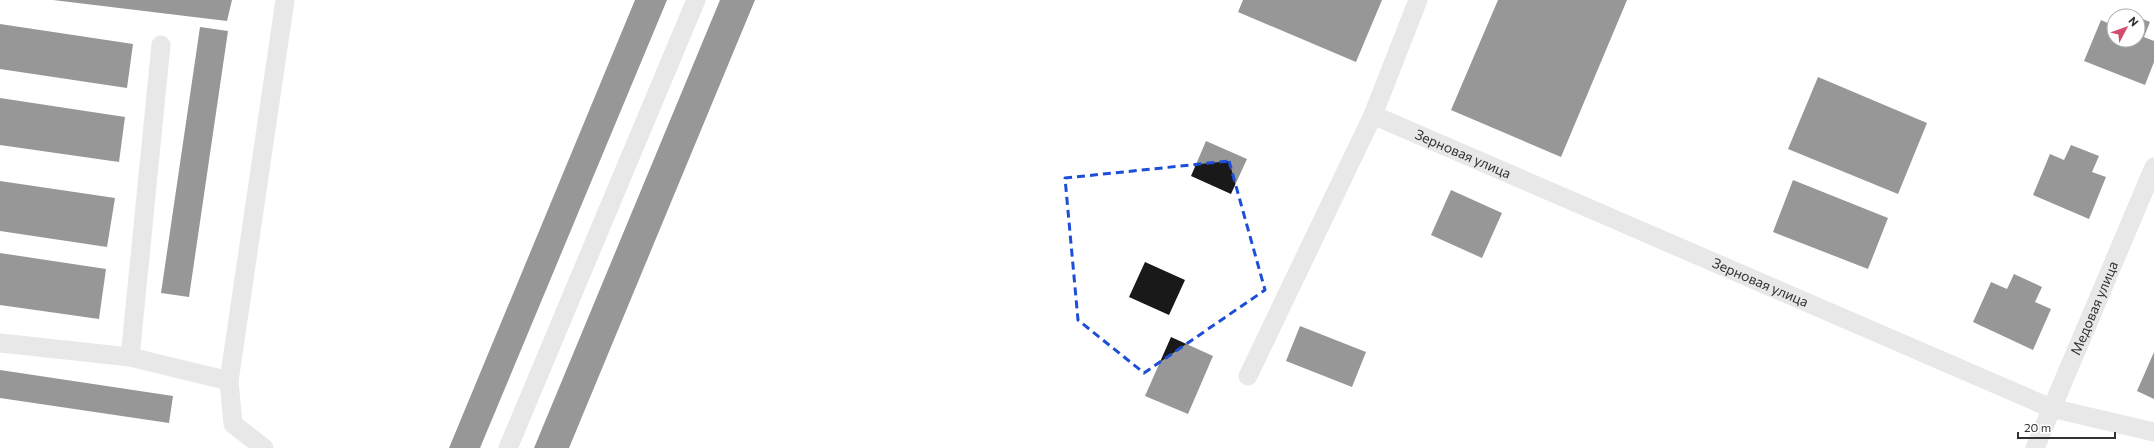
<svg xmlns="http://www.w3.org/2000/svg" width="2154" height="448" font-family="Commissioner,sans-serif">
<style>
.building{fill:#191919}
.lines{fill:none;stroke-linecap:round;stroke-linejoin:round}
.lane{stroke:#ccc;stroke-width:19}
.marked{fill:none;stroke:#1d4ed8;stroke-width:3;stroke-dasharray:8 5;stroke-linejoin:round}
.labels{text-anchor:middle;stroke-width:4;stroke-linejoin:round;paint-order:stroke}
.street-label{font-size:14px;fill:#323232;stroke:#fff}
</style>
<rect width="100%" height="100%" fill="#fff"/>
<!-- building -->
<path class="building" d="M53 0H232L227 21Z
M635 0H667L480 448H449Z
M720 0H755L569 448H534Z
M1243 0H1382L1356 62 1238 12Z
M1498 0H1627L1561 157 1451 110Z
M2123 11 2135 16H2122Z
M2138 17 2150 22 2144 37 2154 41V62L2145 85 2084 61 2101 20 2114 26V40H2138Z
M0 24 133 44 127 88 0 69Z
M200 27 228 31 189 297 161 293Z
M1818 77 1927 123 1898 194 1788 149Z
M0 98 125 117 119 162 0 145Z
M1206 141 1247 159 1231 194 1191 176Z
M2071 145 2099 156 2092 172 2106 177 2089 219 2033 195 2050 154 2064 160Z
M1793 180 1888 218 1868 269 1773 232Z
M0 181 115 198 107 247 0 231Z
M1451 190 1502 213 1482 258 1431 235Z
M0 253 106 269 99 319 0 305Z
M1145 262 1185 280 1169 315 1129 297Z
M2014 274 2042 287 2035 302 2051 309 2033 350 1973 322 1991 282 2007 289Z
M1300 326 1366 352 1352 387 1286 361Z
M1171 337 1213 356 1188 414 1145 396Z
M2154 352V399L2137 391Z
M0 370 173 396 169 423 0 398Z"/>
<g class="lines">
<!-- lane -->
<g class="lane">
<path id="s1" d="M1373 115 2051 408 2154 432"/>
<path d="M0 343 130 357 161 45"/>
<path d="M130 357 229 381 285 0"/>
<path d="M1248 376 1373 115 1418 0"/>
<path d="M229 381 233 424 264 448"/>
<path d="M508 448 696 0"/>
<path id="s2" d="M2035 448 2154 167"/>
</g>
</g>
<!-- marked area -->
<path d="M0 0H2154V448H0ZM1229 161 1265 290 1144 373 1078 320 1065 178Z" fill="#fff" fill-opacity=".55" fill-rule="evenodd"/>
<path class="marked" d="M1229 161 1265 290 1144 373 1078 320 1065 178Z"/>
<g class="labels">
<!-- street labels -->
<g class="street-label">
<text dy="5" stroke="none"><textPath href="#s1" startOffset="98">Зерновая улица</textPath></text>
<text dy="5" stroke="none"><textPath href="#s1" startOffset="422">Зерновая улица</textPath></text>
<text dy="5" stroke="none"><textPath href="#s2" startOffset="152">Медовая улица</textPath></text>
</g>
</g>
<!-- north arrow -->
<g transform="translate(2126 28) rotate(49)"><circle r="19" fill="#ffffff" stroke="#adadad"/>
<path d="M0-3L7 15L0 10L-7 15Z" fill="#d14c6d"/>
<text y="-6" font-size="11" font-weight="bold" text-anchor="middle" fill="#323232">N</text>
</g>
<!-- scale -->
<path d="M2018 432v6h97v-6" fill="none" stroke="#323232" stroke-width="2"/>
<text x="2024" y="432" font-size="12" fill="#323232" stroke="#ffffff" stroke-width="3" paint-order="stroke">20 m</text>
</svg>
